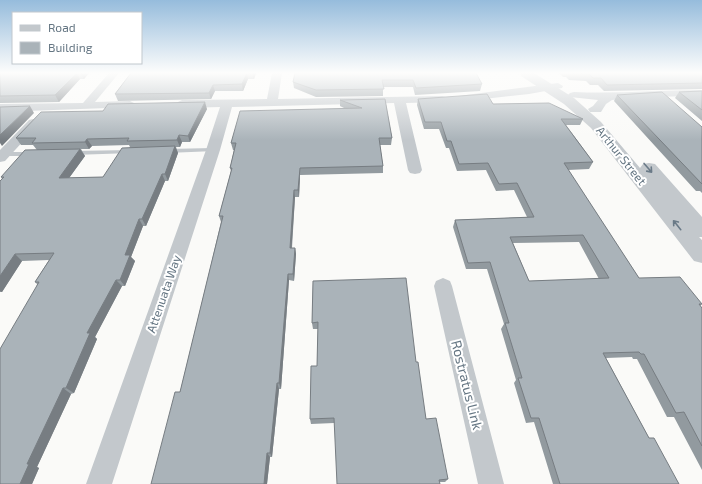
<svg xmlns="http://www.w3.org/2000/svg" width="702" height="484" font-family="'Exo 2',sans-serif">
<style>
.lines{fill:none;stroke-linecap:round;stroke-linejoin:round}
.service{fill:#c3c8cc;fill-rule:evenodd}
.minor{fill:#c3c8cc;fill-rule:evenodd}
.tertiary{fill:#c3c8cc;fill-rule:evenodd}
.wall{fill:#929a9f;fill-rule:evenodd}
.shaded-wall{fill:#777d82}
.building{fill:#aab3b9;stroke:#777d82;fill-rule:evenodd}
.oneway{stroke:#6a7a87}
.labels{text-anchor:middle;stroke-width:4;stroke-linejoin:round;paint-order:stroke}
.street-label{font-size:12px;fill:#657683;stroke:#fff}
.near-street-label{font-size:14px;fill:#657683;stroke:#fff}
</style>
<rect width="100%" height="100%" fill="#fafaf8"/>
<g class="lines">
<!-- service -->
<path class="service" d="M213 148 215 149V151L167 153 164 151 167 149Z
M130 150 133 152 132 153 73 155 70 153 73 151Z
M0 152H32L35 154 32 156H0Z"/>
<!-- minor -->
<path class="minor" d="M109 73H119L95 102 130 101 134 103 136 105 134 107 0 112V104L83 103Z
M272 73H282L278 99 442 96 446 97 448 99 446 101 442 102 406 103 422 170 420 173 415 174 410 173 408 170 394 103 232 107 220 150 112 484H86L206 150 220 107 182 108 178 106 176 104 178 102 182 100 267 99Z
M558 83 563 86 562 88 529 94 466 101 462 100 460 98 462 96 466 95Z
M702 90V96L639 97 612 100 606 104 601 112H590L588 109 593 106 598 100 570 97 568 95 570 93 574 92C617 94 659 90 702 90Z
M33 119 37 120 39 123 37 126 5 161 0 162V150L29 120Z
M443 278 450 281 452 286 504 484H478L434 286 436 281Z"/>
<!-- tertiary -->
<path class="tertiary" d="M520 73H534L574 98 601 122 640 168 643 164 649 163 655 164 702 217V237H699L702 240V263L694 261 591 128 564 104 521 76Z"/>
</g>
<!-- wall -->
<path class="wall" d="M0 73H89L84 79H80L59 102 0 103Z
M131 73H256L254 79H248L243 91H215L211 99 118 101 115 94Z
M295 73 482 84 480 91 415 95 413 87H383V96L316 97 294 88 293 82Z
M559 73H702V89L604 91 598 85H590L586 81 569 80 566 77H563Z
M702 91V121L675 98 679 92Z
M617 95 702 127V193L700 191H696L614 101Z
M385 99 392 138 391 145H380L383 166V173L300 175 299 197H295L292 248H295L296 254 294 281 289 280 281 389H279L272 457H270L267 484H151L180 392 207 281 221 222 219 216 231 171 230 168 234 150H233L231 143 346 109 340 106V100Z
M418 99 493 104 583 119 580 125H566L593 162 589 169 568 170 639 278 702 304 700 306 702 308V470L674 417H667L637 359H633L632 357 606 358 649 438 679 484H553L534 422 526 423 514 383 516 380 501 329 504 324 487 269H466L453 227 455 220 527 217 514 190 496 191 486 170 457 171 449 148H446L439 129H424L417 105ZM579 242 599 279 529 281 513 243Z
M207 109 190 142H182L180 147H176L178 153 168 181H165L146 226H143L131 257 135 261 125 286H122L95 337 97 339 74 393 71 394 37 467 39 468 32 484H0L37 284 35 282 49 260 22 261 2 292H0V181L2 179 1 177 37 150 33 145H21L16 138ZM129 145 130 147 103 177 69 178 85 156 81 149H89L92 146Z
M313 281 416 362 426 419 448 479 445 482H439L334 423 311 424 310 419 317 366 318 329H313L312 323Z"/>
<!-- shaded-wall -->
<path class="shaded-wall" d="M77 73 80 79 59 102 55 95Z
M80 73H89L84 79Z
M247 73 248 79 243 91 242 84Z
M252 73H256L254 79Z
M213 85 215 91 211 99 209 93Z
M205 102 207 109 190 142 188 136Z
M30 106 34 113 2 146 0 143V135Z
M179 135 182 142 180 147 177 140Z
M87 139 92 146 89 149 85 142Z
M175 146 178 153 168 181 165 174Z
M80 149 85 156 64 185 59 178Z
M300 168V175L299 197 298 190Z
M162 174 165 181 146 226 142 219Z
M294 190 295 197 291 255 290 248Z
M139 219 143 226 131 257 135 261 125 286 120 280 125 255Z
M295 248 296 254 294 281 293 274Z
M15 254 22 261 2 292 0 291V276Z
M288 274 289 280 281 389 279 383Z
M116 280 122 286 95 337 97 339 74 393 66 388 87 333Z
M277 383 279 389 272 457 270 453Z
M63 388 71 394 37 467 39 468 32 484H20L27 464Z
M267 453 270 457 267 484H264Z"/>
<!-- building -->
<path class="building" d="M0 73H77L55 95 0 96Z
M131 73H251H247L242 84 213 85 209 93 115 94Z
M295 73H476L482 84 416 88 413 80H382L384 89 316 90 293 82Z
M571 73H702V83L607 85 601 78H593L589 74 572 73Z
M702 91V110L679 92Z
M662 92 702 127V184L617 95Z
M487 94 493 104 549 103 583 119H561L593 162 564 163 639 278 680 277 702 304H699L702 308V446L684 412 676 413 644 354H641L639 352 603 353 649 438H654L679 484H560L539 418H531L518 378H522L505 323H509L490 262 468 263 455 220 534 217 517 183 499 184 488 163 459 164 451 141H447L441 122H425L418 99ZM583 235 609 278 529 281 510 237Z
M385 99 392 138H379L383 166 300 168 298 190H294L290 248H295L293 274H288L279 383H277L270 453H267L264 484H151L175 392H180L207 281 223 216H219L232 168H230L236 143H231L240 111 362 108 340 100Z
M205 102 188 136 179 135 177 140 127 141 129 138 87 139 85 142 32 143 36 138H16L41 112 103 111 108 104Z
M30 106 0 135V107Z
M175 146 165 174H162L142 219H139L125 255H130L120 280H116L87 333H90L66 388H63L27 464H29L20 484H0V349L39 282H35L54 253 15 254 0 276V181L4 177H1L25 150 80 149 59 178 103 177 122 148Z
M406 278 416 362H418L426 419 436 418 448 479 439 480 440 484H337L334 418 310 419 311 366H317L318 322 312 323 313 281Z"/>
<!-- one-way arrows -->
<defs><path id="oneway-shaft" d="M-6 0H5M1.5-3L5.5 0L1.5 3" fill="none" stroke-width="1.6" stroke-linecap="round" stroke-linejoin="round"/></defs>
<g class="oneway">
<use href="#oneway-shaft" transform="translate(648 168) rotate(49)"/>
<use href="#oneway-shaft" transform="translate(677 225) rotate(-129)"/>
</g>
<!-- sky -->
<linearGradient id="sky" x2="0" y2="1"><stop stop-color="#96bcdc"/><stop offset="0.52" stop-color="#fdfdfc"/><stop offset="1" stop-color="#fdfdfc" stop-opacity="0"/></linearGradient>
<rect width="702" height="140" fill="url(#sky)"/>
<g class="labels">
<!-- street labels -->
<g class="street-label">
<text transform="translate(621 156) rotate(51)" y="4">Arthur Street</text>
<text transform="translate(164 294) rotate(-71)" y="4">Attenuata Way</text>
</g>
<!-- near-street labels -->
<g class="near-street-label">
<text transform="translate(467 385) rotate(76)" y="5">Rostratus Link</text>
</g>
</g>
<!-- legend -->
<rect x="12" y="12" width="130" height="52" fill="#ffffff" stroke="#c1c8cd"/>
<rect x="20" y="25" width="20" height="6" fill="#c3c8cc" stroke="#c1c8cd"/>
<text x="48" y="32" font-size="12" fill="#657683">Road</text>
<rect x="20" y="42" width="20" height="12" fill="#aab3b9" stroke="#c1c8cd"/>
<text x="48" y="52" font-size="12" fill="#657683">Building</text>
</svg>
